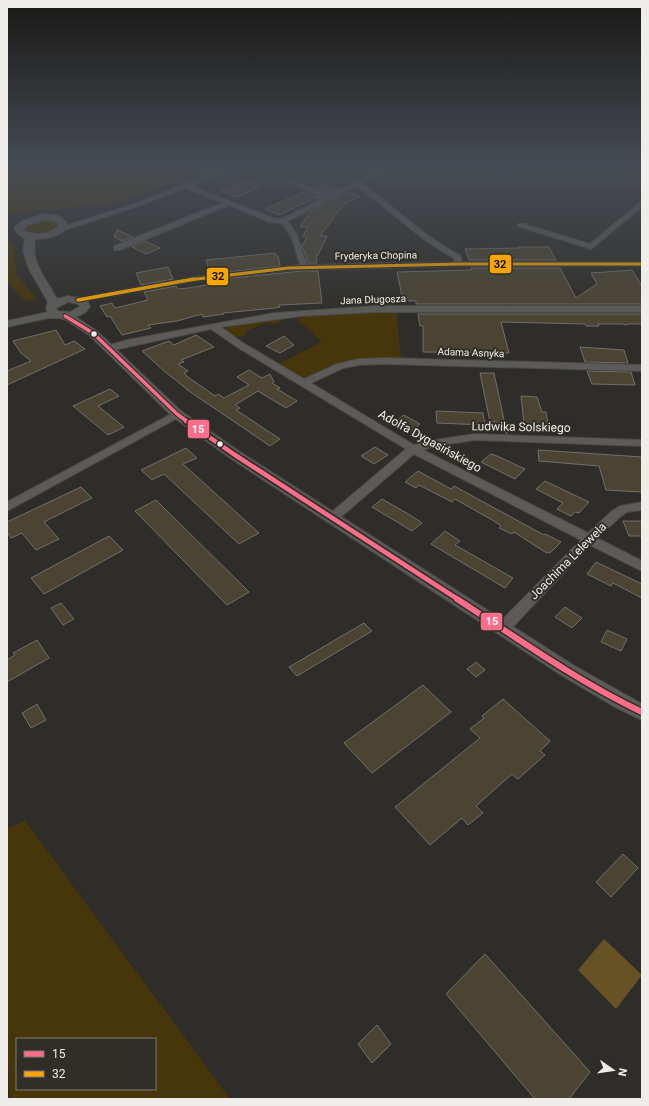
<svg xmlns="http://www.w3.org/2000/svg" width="649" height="1106" font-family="Roboto,sans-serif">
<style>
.green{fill:#47360a;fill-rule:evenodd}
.water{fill:#675224}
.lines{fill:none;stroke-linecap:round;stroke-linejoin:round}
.stream{stroke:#675224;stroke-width:2.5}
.building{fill:#4b4432;stroke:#706f6c}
.minor-casing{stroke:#4a4946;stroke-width:2}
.tertiary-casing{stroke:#4a4946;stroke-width:2}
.minor{fill:#5c5b59;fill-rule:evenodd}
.tertiary{fill:#5c5b59;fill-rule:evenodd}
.bus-1-far2-casing{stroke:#312e27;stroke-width:5.5}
.bus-1-far1-casing{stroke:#312e27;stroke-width:8}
.bus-1-casing{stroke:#312e27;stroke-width:9}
.bus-2-far1-casing{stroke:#312e27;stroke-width:5}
.bus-2-casing{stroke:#312e27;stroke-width:5.5}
.bus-1-far2{stroke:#fb6d88;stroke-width:3.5}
.bus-1-far1{stroke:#fb6d88;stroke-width:4.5}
.bus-1{stroke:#fb6d88;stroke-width:6}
.bus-2-far1{stroke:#f7a600;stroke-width:3}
.bus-2{stroke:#f7a600;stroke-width:3.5}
.bus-dot{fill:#efede9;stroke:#312e27;stroke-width:1.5}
.labels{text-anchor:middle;stroke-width:4;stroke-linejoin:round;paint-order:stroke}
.far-street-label{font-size:10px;fill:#efede9;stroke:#312e27}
.street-label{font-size:12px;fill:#efede9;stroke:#312e27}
.line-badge{stroke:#312e27;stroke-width:1.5}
.badge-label{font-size:11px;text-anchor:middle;font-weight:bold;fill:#fff}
.pale-badge-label{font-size:11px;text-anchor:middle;font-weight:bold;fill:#111}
</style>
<rect width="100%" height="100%" fill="#2f2d29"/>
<!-- green -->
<path class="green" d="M7 167H216L119 203 7 213Z
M38 220H48L56 221 59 225C53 235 34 237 25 230L26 226Z
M7 240 14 244 16 274 37 300 26 301 7 282Z
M396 311 401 359C390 359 368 357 358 360 345 365 320 382 310 382L278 364 322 342 297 319 311 314Z
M288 317 276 324 265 323 246 331V335C238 338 231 337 225 332L226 328 231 325Z
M25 821 230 1099H10L7 1033V828ZM17 1039H155V1089H17Z"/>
<!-- water -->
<path class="water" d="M604 939 642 975 616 1009 578 970Z"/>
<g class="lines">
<!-- stream -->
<path class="stream" d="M637 167 642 171"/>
</g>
<!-- building -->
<path class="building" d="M248 180 262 186 237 197 222 191Z
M322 185 324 189 326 185 338 189 331 192 316 187Z
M306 191 321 197 317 199 319 196 279 215 265 209Z
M348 192 360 196 343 205 320 236H327L318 255H316L317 263H308L306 256V253L305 254 302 246 307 237 303 236 308 227H300L310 212Z
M117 230 133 237 122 241 114 237Z
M145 241 160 248 146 254 132 247Z
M519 247H549L556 260H469L465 249 519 248Z
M275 253 276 256H278L280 266 210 274 206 260Z
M168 267 173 279 141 285 136 273Z
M471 268H560L576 298 597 284 591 273 632 270 642 286V304H416V301H403L397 272 472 270Z
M302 271H318L322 303 279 305 280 307 275 308 223 313 224 314 203 317 202 314 177 321 148 325 151 328 122 335 110 316 107 317 100 306 112 303 115 308 148 300 144 292 176 286 178 289 188 288 213 284 212 280Z
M418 314H642V324H628L626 325 623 324H598L599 326H586L585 324 501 322 509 353 423 352V326H420Z
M56 330 65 345 74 341 85 349 7 385V371L31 361 21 353 13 341Z
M196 335 214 347 181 360 184 362 178 364 188 371 184 373 188 377 215 396 218 394 224 398 249 385 237 377 249 370 262 378 270 374 274 382 272 383 280 388 277 389 297 401 286 408 258 391 235 405 240 408 236 410 280 439 270 446 186 389H187L164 371 142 351 169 341 174 345Z
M284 336 294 345 280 353 266 346Z
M580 347 624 350 628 363 585 362Z
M587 371 631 372 635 385 592 384Z
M480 373H494L507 434 497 422H490Z
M110 389 119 396 98 406 124 427 108 435 73 406Z
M521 396 537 397 542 412H546L548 424H524Z
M436 411 483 413 485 425 437 423Z
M404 415 420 424 410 432 393 423Z
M375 447 388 455 374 464 361 456Z
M186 448 197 458 183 464 259 533 239 544 164 474 152 480 141 470Z
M538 450 642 457V492L606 490 599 466 539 461Z
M491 454 497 456 525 469 515 479 481 462Z
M418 471 451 489 454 486 544 535 545 534 561 542 550 553 545 552 514 532 512 534 499 528 501 526 494 521 455 499 452 502 419 485 416 488 405 482Z
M545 481 589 502 579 513 575 512 571 516 557 509 563 503 536 489Z
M81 487 92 498 44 522 59 539 36 550 22 533 11 538 7 532V522Z
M382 499 410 515 422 523 412 531 372 507Z
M156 500 249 592 227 605 135 511Z
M623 521H642V536H629Z
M445 531 460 541 455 545 513 578 505 588 431 544Z
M109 536 123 550 44 594 31 578Z
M596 562 642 584V598L613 583 611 586 587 574Z
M61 603 74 619 63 625 51 608Z
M565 607 582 618 572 628 555 617Z
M364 623 372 631 297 676 289 667Z
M607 630 627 639 621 651 601 642Z
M37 640 49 658 7 682V660L15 655 13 653Z
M476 662 485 670 476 677 467 669Z
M423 685 451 712 372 773 344 743Z
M503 699 550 741 540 751 545 755 518 779 512 774 476 806 483 813 468 825 462 818 430 845 395 807 480 738 470 729 484 718 482 716Z
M37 704 46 720 31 728 22 713Z
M623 854 638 868 611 897 596 882Z
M485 954 590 1072 569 1099H535L446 994Z
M377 1025 391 1044 372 1063 358 1044Z"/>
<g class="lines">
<!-- minor casing -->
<g class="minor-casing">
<path id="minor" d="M226 167H235L191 186 273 218 282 219 325 197 289 183V181H293L331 194 383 167H391L361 183C394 206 424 237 460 255L462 262H642V266H459L288 270 194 281 78 302H75L74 300 75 298H78L194 277 300 265 293 241 284 225 280 223 269 222 229 205 120 250H114V246L222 203 185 188 141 205 65 230H62L58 228 137 203ZM356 186C389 209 418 239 454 258V262L307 265 297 235 288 221Z
M642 202V207L591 249 517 226 518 224H524L590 244 639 203Z
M376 306H642V312H376L301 316 221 327 243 343 304 379 337 364 359 359 386 358 642 365V371L386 364 359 365 343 368 311 383 414 445 434 440 475 434 642 440V446L475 440 435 446 423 450 588 533 612 511 620 506 642 502V510L627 512 620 517 597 538 642 561V571L590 545 507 633 502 634 497 633 495 629 497 625 581 540 414 454 335 522H327L325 519 327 516 406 449 237 347 211 329 109 351 104 348 106 346 127 340 274 313Z
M48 312H57L61 315 57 318H48L7 327V321Z
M177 411 182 414 181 416 7 511V502Z"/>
</g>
<!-- tertiary casing -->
<g class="tertiary-casing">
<path id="tertiary" d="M43 214 59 216 67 222V228C59 237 46 239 35 239 31 264 46 278 57 299L68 296 86 299 90 306 86 312 76 317 97 331 181 411 240 452 573 665 642 704V720L615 707 561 675 230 458 173 417 89 335 66 320 49 315 46 308 48 302 29 269 23 251 25 239 17 233 14 228 22 221ZM44 220 54 221 58 223V227C48 234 35 237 24 230L28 225ZM68 302 78 304 80 306 70 312 58 311 56 308Z"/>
</g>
<!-- minor -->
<use href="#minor" class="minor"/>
<!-- tertiary -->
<use href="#tertiary" class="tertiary"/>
<!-- bus-1-far2 casing -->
<g class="bus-1-far2-casing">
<path id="bus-1-far2" d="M65 316 93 333 177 414 188 422"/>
</g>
<!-- bus-1-far1 casing -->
<g class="bus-1-far1-casing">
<path id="bus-1-far1" d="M186 421 235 455 459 600"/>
</g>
<!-- bus-1 casing -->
<g class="bus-1-casing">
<path id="bus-1" d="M457 599C517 638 577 681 642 712"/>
</g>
<!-- bus-2-far1 casing -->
<g class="bus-2-far1-casing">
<path id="bus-2-far1" d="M189 280 288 268 459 264H642"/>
</g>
<!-- bus-2 casing -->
<g class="bus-2-casing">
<path id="bus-2" d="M78 300 194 279"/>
</g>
<!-- bus-1-far2 -->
<use href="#bus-1-far2" class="bus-1-far2"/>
<!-- bus-1-far1 -->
<use href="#bus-1-far1" class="bus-1-far1"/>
<!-- bus-1 -->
<use href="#bus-1" class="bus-1"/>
<!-- bus-2-far1 -->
<use href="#bus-2-far1" class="bus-2-far1"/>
<!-- bus-2 -->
<use href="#bus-2" class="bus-2"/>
</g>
<!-- sky -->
<linearGradient id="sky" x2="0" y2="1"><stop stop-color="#1a1917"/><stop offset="0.52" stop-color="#474c54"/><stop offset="1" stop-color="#474c54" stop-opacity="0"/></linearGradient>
<rect width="649" height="322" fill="url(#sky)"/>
<!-- markers -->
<g class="bus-dot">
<circle cx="94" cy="334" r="3.5"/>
<circle cx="220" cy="444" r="3.5"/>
</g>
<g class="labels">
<!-- far-street labels -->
<g class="far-street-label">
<text transform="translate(376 255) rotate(-1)" y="4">Fryderyka Chopina</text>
<text transform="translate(373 299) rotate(-2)" y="4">Jana Długosza</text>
<text transform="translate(471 352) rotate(2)" y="4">Adama Asnyka</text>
</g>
<!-- street labels -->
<g class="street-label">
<text transform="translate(521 427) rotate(1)" y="4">Ludwika Solskiego</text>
<text transform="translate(430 441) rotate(29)" y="4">Adolfa Dygasińskiego</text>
<text transform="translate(568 561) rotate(-45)" y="4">Joachima Lelewela</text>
</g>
</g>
<g class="line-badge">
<rect x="489" y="254" width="23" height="20" rx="4" fill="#f7a600"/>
<rect x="206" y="267" width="23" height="19" rx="4" fill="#f7a600"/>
<rect x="187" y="419" width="23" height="20" rx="4" fill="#fb6d88"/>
<rect x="480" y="612" width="23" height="19" rx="4" fill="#fb6d88"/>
</g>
<g class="badge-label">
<text x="198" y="433">15</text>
<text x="492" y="625">15</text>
</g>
<g class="pale-badge-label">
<text x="500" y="268">32</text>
<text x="218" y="280">32</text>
</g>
<!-- border -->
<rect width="649" height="1106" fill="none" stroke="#efede9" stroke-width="16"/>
<!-- legend -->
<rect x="16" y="1038" width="140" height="52" fill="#312e27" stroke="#7d7a75"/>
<rect x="24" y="1051" width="20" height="6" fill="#fb6d88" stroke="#7d7a75"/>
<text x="52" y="1058" font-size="12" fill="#efede9">15</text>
<rect x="24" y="1071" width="20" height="6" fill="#f7a600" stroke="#7d7a75"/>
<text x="52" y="1078" font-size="12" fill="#efede9">32</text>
<!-- north arrow -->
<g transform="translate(613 1070) rotate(103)" stroke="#312e27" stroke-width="3" paint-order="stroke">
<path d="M0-3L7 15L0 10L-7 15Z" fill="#efede9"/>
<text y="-6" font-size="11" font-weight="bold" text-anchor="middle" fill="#efede9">N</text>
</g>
</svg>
